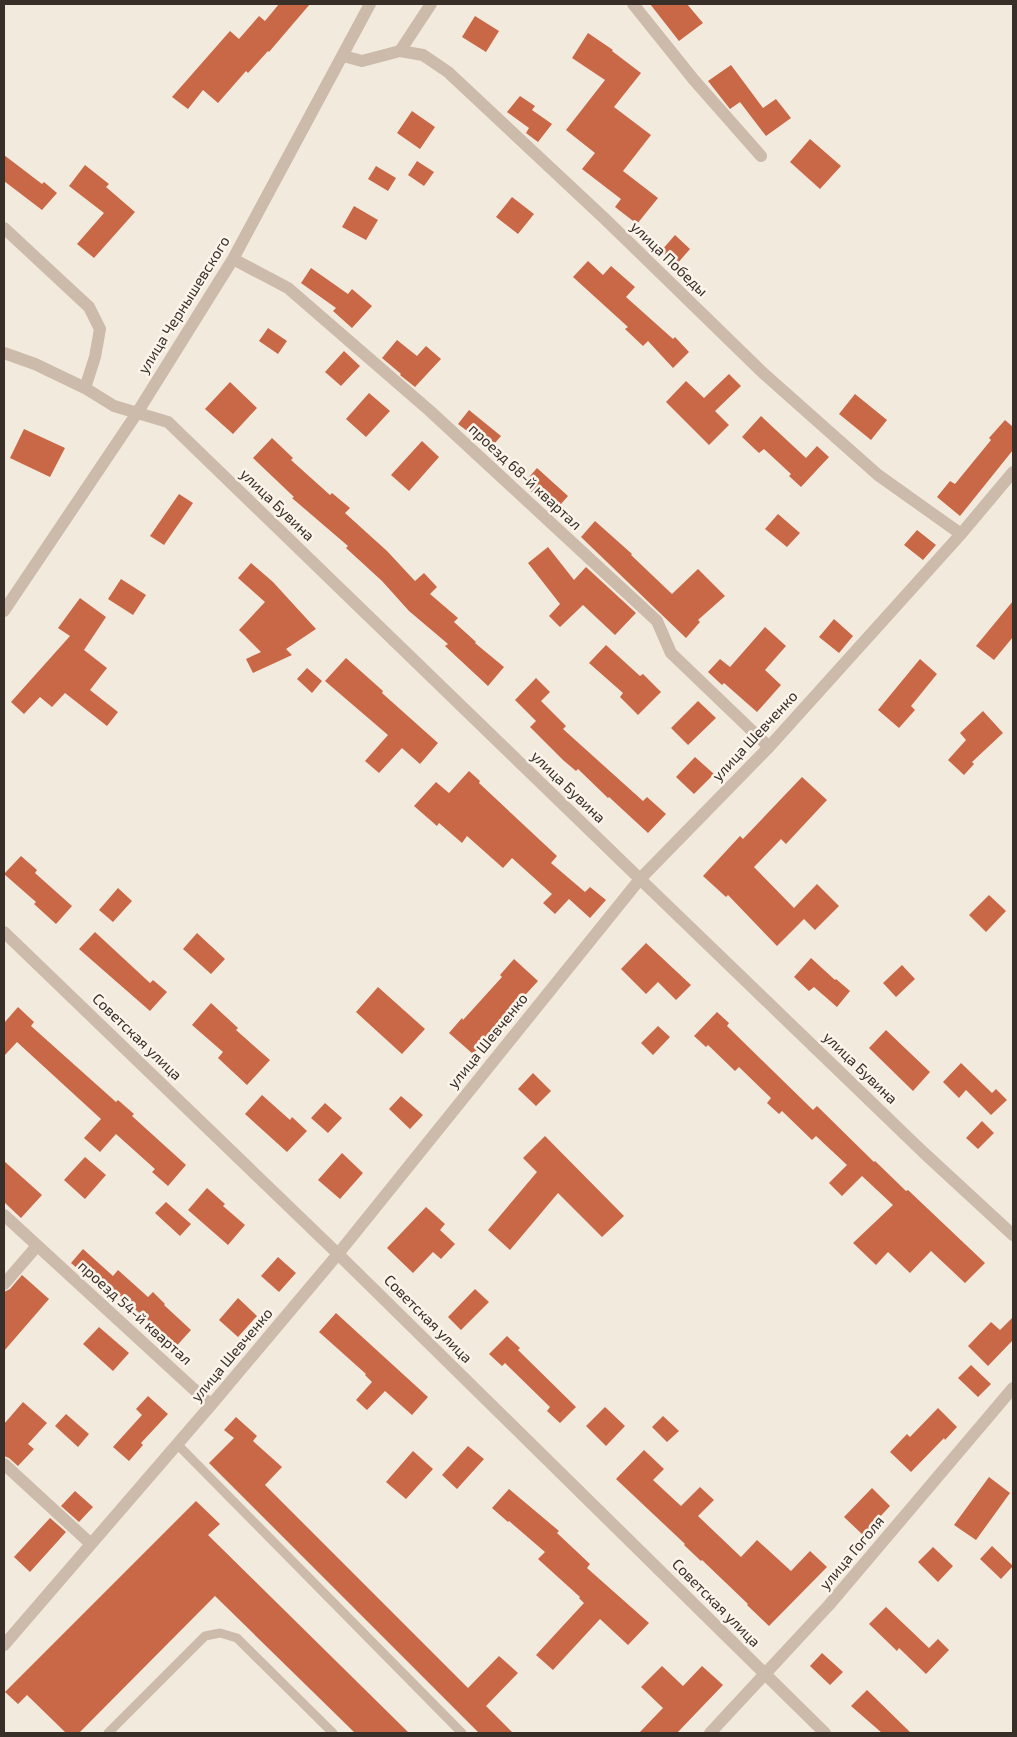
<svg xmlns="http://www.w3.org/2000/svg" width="1017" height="1737" font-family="'Exo 2',sans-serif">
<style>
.building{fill:#c96847}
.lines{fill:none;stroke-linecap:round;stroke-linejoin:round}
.service{stroke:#ccbaaa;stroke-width:9}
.minor{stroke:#ccbaaa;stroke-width:12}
.labels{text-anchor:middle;stroke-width:5;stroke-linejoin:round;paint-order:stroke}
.street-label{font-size:15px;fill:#392f29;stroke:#fbf4eb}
</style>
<rect width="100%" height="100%" fill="#f3eade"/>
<!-- building -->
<path class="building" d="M279 4H310L269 52 268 51 248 73 246 71 218 103 203 90 188 109 172 97 230 31 239 39 259 16 265 21Z
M650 4H687L703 23 679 41Z
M475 16 499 31 486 52 462 37Z
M588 33 613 50 612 51 641 73 614 107 651 135 623 171 658 198 637 224 615 207 621 199 582 169 595 153 566 130 605 80 572 58Z
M731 65 763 108 776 99 791 118 766 136 740 102 730 109 708 81Z
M520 96 535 106 532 110 552 124 538 142 526 133 529 128 507 112Z
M412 111 435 127 420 149 397 133Z
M810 139 841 166 820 189 790 162Z
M4 155 42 184 44 182 57 193 42 210 4 181Z
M417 161 434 172 424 186 408 175Z
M85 165 109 184 106 187 135 212 94 258 77 244 104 213 69 186Z
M376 166 396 178 388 191 368 179Z
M512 197 534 214 518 234 496 217Z
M354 206 378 220 366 240 342 227Z
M675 235 690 249 676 265 661 251Z
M588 261 603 275 611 266 635 287 626 297 673 339 675 337 689 352 673 368 648 341 643 346 625 329 628 327 573 277Z
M311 268 348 294 352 289 372 306 352 328 333 311 336 308 301 283Z
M268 328 287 341 278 354 259 341Z
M397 340 417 356 426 346 441 359 415 387 400 375 401 374 382 358Z
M344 351 360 366 341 386 325 372Z
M729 374 741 386 715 411 729 425 709 445 666 402 686 381 704 398Z
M230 382 257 408 233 434 205 409Z
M369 393 390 411 366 437 346 419Z
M855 394 887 420 871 440 839 414Z
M469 410 501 436 488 451 474 438 475 437 458 424Z
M761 416 806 458 817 446 829 457 801 487 789 476 791 474 764 449 759 453 742 437Z
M1005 420 1013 427V450L960 516 937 497 950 481 955 484 991 440 989 438Z
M24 429 65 448 50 477 10 458Z
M272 438 293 458 291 460 330 495 332 493 350 508 345 513 387 551 415 581 424 573 437 587 430 594 458 618 454 622 476 642 475 643 504 667 488 686 445 646 448 644 409 611 382 581 346 548 348 546 292 498 294 497 253 458Z
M422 441 439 457 409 491 391 475Z
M537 468 568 496 554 512 523 484Z
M179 494 193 503 164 545 150 536Z
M778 514 800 533 787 547 765 529Z
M595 521 632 554 631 555 672 594 698 569 725 596 698 620 700 622 686 638 581 537Z
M917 530 936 545 923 560 904 545Z
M548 547 574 580 586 567 636 613 615 635 583 605 560 627 549 616 560 604 528 563Z
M251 563 273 582 316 629 286 649 292 655 253 673 246 659 261 652 239 630 265 602 238 578Z
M121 579 146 595 133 615 108 599Z
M80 598 106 617 84 650 107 668 90 690 118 712 107 726 65 693 52 707 40 697 24 714 11 702 70 636 58 628Z
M1013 601V637L994 660 976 646Z
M834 619 853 636 839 653 819 637Z
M765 627 786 646 765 670 781 685 757 712 724 683 722 685 708 672 720 659 730 667Z
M606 645 640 676 643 674 661 692 638 715 620 697 623 693 589 663Z
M346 658 383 691 382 693 438 743 420 764 402 748 379 773 365 761 388 735 325 681Z
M920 659 937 674 911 706 915 710 899 728 878 710Z
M307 668 322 681 312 693 297 679Z
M536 678 550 692 541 701 566 726 563 729 643 801 647 797 666 814 648 833 609 797 608 798 578 769 576 771 563 760 530 727 536 721 515 700Z
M698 701 716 718 688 745 671 728Z
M983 711 1003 733 972 762 974 764 964 775 948 760 966 740 960 733Z
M695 757 714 774 694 794 676 777Z
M469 771 480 781 479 783 557 856 551 863 585 892 590 887 606 900 590 918 569 899 555 914 543 903 552 894 512 858 503 868 467 836 462 843 439 823 437 826 414 806 436 782 449 793Z
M802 777 827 800 786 844 781 839 754 867 794 908 817 884 839 906 815 930 804 919 777 946 728 895 726 897 703 876 740 836 743 839Z
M21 856 37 870 35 873 72 906 56 924 34 904 36 902 4 874Z
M118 888 132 901 113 922 99 910Z
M989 895 1006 911 986 932 969 915Z
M95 932 150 983 153 980 167 992 150 1011 79 949Z
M197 933 225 959 211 974 183 949Z
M646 943 691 985 676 1000 658 982 646 994 621 969Z
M811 958 835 980 836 979 850 991 837 1007 814 987 809 991 794 977Z
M514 959 538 981 517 1004 519 1005 473 1054 449 1033 462 1018 463 1020 502 977 500 975Z
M902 965 915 979 896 997 883 983Z
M378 987 425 1029 402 1054 356 1012Z
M211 1003 238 1028 236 1030 270 1060 247 1085 218 1058 223 1052 192 1025Z
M18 1007 34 1022 31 1026 116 1102 118 1100 134 1114 132 1116 186 1165 168 1186 152 1172 155 1169 116 1134 100 1152 84 1138 101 1119 17 1042 4 1056V1023Z
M717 1012 729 1023 727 1026 813 1110 817 1106 874 1162 875 1161 906 1191 908 1190 985 1263 965 1283 931 1251 910 1273 888 1252 876 1265 853 1243 893 1205 862 1176 842 1196 829 1183 847 1165 816 1136 812 1140 782 1111 779 1114 767 1103 771 1098 739 1067 735 1071 708 1045 706 1047 694 1036Z
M658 1026 670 1037 653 1055 641 1043Z
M886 1030 930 1072 913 1091 869 1048Z
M961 1063 992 1093 996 1089 1007 1100 991 1115 966 1090 959 1098 943 1082Z
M533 1073 551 1091 536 1106 518 1089Z
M262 1095 290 1120 292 1117 307 1131 287 1152 245 1114Z
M401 1096 423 1115 410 1129 389 1109Z
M325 1103 342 1118 328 1133 311 1118Z
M982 1121 994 1133 978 1149 966 1138Z
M545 1136 624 1216 602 1237 558 1193 510 1250 488 1230 537 1172 523 1158Z
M342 1153 363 1173 340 1199 318 1180Z
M85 1157 106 1175 85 1199 64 1180Z
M4 1161 42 1195 21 1218 4 1202Z
M207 1188 225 1204 223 1206 245 1225 228 1245 188 1210Z
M166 1202 191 1224 180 1236 155 1213Z
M426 1207 445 1224 440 1230 455 1244 441 1259 433 1252 413 1273 387 1248Z
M83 1249 113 1276 118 1270 148 1297 153 1292 165 1304 164 1305 191 1330 172 1351 150 1331 154 1326 119 1295 114 1300 71 1263Z
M278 1257 296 1273 279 1292 261 1276Z
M22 1275 49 1299 4 1351V1292L10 1289Z
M475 1289 489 1302 461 1330 448 1317Z
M238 1298 257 1316 238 1337 219 1320Z
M336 1313 428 1397 412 1415 385 1391 367 1410 356 1400 372 1382 365 1375 366 1374 319 1332Z
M1013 1317V1340L988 1366 968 1346 991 1322 1000 1330Z
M99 1327 129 1353 113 1371 83 1344Z
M507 1336 520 1348 518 1350 576 1407 560 1423 547 1411 550 1407 505 1363 502 1366 489 1354Z
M971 1365 991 1384 978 1397 958 1378Z
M148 1396 168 1414 141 1443 143 1445 129 1461 113 1447 142 1415 136 1409Z
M23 1402 47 1423 28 1444 34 1449 18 1466 9 1458 4 1456V1424Z
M605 1407 625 1426 606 1446 586 1426Z
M938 1408 957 1427 945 1440 944 1438 911 1472 890 1452 907 1434 910 1437Z
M66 1414 89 1434 78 1447 55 1426Z
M663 1416 679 1431 667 1442 652 1427Z
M236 1417 257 1436 253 1441 282 1467 265 1485 468 1688 499 1656 518 1673 486 1706 513 1733H479L209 1463 234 1438 224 1430Z
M468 1446 484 1459 457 1489 442 1475Z
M644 1450 664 1469 653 1480 681 1506 700 1487 714 1500 698 1516 741 1557 757 1540 791 1571 810 1551 827 1567 769 1626 747 1605 748 1604 702 1560 701 1561 684 1545 685 1544 616 1479Z
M413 1451 433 1469 406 1499 386 1482Z
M989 1477 1010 1493 976 1540 954 1525Z
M872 1488 890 1506 863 1535 844 1517Z
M509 1489 559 1531 557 1533 590 1564 587 1568 649 1623 628 1645 600 1619 553 1670 536 1655 584 1603 579 1598 580 1597 538 1559 545 1552 509 1521 508 1522 492 1508Z
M75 1491 93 1507 79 1522 61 1506Z
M196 1501 220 1524 208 1535 409 1733H355L215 1596 79 1733H66L27 1695 18 1704 5 1692Z
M50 1518 66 1532 30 1572 14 1557Z
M992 1546 1013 1566 1001 1579 980 1559Z
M933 1547 953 1566 938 1582 918 1562Z
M886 1607 929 1648 938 1639 949 1650 926 1674 899 1648 897 1651 869 1624Z
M822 1653 843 1672 830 1685 810 1666Z
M662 1666 683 1686 702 1666 723 1685 677 1733H639L663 1708 641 1687Z
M867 1690 911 1733H882L851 1706Z"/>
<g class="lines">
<!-- service -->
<path class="service" d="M177 1444 462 1733
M108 1733 205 1636 220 1633 237 1638 333 1733"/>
<!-- minor -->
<path class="minor" d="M633 4 694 80 761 156
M400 51 431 4
M343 56 362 61 400 51 423 55 448 72 605 219 762 372 878 475 961 534
M4 228 89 307 100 329 95 357 85 388
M233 259 288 288 430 411 657 621 671 653 769 747
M4 353 35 364 85 388 114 406 168 422 640 879 923 1152 1013 1235
M4 611 137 413 233 259 370 4
M4 932 338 1254 825 1733
M4 1215 211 1405
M4 1284 37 1246
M4 1464 91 1544
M4 1645 211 1405 338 1254 640 879 769 747 961 534 1013 472
M710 1733 829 1605 1013 1388"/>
</g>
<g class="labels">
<!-- street labels -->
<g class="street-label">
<text transform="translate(669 259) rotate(44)" y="5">улица Победы</text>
<text transform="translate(184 305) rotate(-58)" y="5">улица Чернышевского</text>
<text transform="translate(525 477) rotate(43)" y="5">проезд 68-й квартал</text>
<text transform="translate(277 505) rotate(44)" y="5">улица Бувина</text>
<text transform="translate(755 736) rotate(-47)" y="5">улица Шевченко</text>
<text transform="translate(568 787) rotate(44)" y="5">улица Бувина</text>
<text transform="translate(137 1037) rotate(44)" y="5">Советская улица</text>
<text transform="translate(488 1041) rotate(-51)" y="5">улица Шевченко</text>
<text transform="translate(860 1068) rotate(44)" y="5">улица Бувина</text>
<text transform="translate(135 1313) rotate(42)" y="5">проезд 54-й квартал</text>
<text transform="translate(428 1319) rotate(45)" y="5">Советская улица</text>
<text transform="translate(232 1355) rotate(-50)" y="5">улица Шевченко</text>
<text transform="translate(852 1553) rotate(-50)" y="5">улица Гоголя</text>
<text transform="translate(716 1603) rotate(45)" y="5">Советская улица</text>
</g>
</g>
<!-- border -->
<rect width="1017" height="1737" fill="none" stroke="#392f29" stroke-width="10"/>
</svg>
